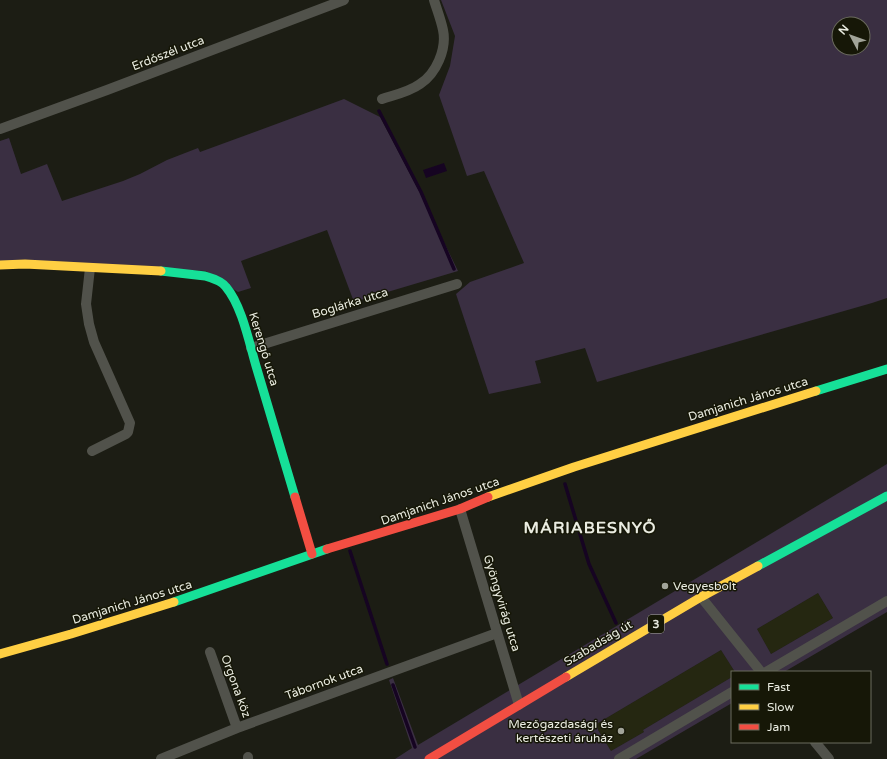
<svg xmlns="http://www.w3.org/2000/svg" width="887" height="759" font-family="'Varela Round',sans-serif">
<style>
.built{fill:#252711}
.green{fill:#3a2f42;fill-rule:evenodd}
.water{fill:#160422}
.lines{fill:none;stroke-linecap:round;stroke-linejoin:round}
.stream{stroke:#160422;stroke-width:3.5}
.street{stroke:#51524b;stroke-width:10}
.fast{stroke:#16e098;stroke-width:9}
.slow{stroke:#ffcf43;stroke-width:9}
.jam{stroke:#f24e42;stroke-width:9}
.poi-dot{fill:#a2a499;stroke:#161707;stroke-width:1.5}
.labels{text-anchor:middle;stroke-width:3;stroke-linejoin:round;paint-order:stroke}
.shield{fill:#161707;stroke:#aaaca0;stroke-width:1}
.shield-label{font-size:11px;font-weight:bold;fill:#eaece1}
.street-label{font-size:12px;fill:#eaece1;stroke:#161707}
.poi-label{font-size:12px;fill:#eaece1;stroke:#161707;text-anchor:start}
.district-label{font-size:16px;font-weight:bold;letter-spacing:1px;fill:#eaece1;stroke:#161707}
</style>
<rect width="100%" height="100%" fill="#1c1d14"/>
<!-- built -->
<path class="built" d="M818 593 833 618 771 654 757 629Z
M721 650 735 672H732V677L643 730 644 732 611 751 598 730V723Z"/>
<!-- green -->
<path class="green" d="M441 0H887V298L872 303 597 382 585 348 535 361 541 383 489 394 456 294 470 282 524 263 484 171 467 176 439 95 450 66 455 36ZM839 24H863V48H839Z
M344 99 380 117 420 193 458 271 354 302 327 230 241 261 251 288 238 292 206 271 0 261V141L9 138 21 174 47 164 62 201 123 181 140 174 167 160 198 148 200 152Z
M887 464V612L784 672H735L721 650 598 723V730L611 751 644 732 643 730 732 677V703L636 759H395L412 748 389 680 393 678 418 745ZM818 593 833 618 771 654 757 629Z"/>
<!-- water -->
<path class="water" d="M444 163 447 171 426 178 423 170Z"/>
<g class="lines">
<!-- stream -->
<path class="stream" d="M379 111 421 192 454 269
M565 484 589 564 616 623
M350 551 387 664
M393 685 415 747"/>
<!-- street -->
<path class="street" d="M382 99C394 95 409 92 420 84 436 74 447 49 443 30 441 20 437 10 434 0
M0 129 107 90 344 0
M90 268 86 304 89 324 94 342 130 423 128 432 126 434 92 451
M251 348 457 284
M460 509 519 705
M701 597 761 672
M210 652 237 728
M766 672 887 601
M815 742 829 759
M248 757V759
M161 759 237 728 497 633
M619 759 732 692"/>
<!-- fast -->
<path class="fast" d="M161 271 205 276C212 278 222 281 226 287 242 306 249 342 256 366 269 410 282 454 295 497
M816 391 887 369
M758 566 887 496
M174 602 327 549"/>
<!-- slow -->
<path class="slow" d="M0 265 25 264 161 271
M488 497 574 467 816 391
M0 654 71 634 174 602
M566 677 701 597 758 566"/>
<!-- jam -->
<path class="jam" d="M295 497 312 554
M327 549 460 509 488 497
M429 759 566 677"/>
</g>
<!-- markers -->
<g class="poi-dot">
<circle cx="665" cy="586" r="4"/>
<circle cx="621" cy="731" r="4"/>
</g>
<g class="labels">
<!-- shield labels -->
<rect class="shield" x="648" y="615" width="16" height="18" rx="3"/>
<g class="shield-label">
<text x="656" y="628">3</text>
</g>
<!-- street labels -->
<g class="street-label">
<text transform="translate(168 53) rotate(-21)" y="4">Erdőszél utca</text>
<text transform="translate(350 303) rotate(-17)" y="4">Boglárka utca</text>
<text transform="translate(264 349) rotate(73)" y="4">Kerengő utca</text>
<text transform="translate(748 399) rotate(-17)" y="4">Damjanich János utca</text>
<text transform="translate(440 501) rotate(-19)" y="4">Damjanich János utca</text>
<text transform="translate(132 602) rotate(-17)" y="4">Damjanich János utca</text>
<text transform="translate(502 603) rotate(73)" y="4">Gyöngyvirág utca</text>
<text transform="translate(598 643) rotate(-31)" y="4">Szabadság út</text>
<text transform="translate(324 682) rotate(-20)" y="4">Tábornok utca</text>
<text transform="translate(236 686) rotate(70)" y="4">Orgona köz</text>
</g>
<!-- poi labels -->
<g class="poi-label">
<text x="673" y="590">Vegyesbolt</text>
<text x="613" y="728" text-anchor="end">Mezőgazdasági és<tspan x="613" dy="14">kertészeti áruház</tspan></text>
</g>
<!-- district labels -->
<g class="district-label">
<text x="590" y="533">MÁRIABESNYŐ</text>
</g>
</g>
<!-- legend -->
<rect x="731" y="671" width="140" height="72" fill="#161707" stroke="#6b6c5e"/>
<rect x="739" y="684" width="20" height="6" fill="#16e098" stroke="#6b6c5e"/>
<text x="767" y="691" font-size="12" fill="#eaece1">Fast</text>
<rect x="739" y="704" width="20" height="6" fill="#ffcf43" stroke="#6b6c5e"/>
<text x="767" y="711" font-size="12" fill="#eaece1">Slow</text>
<rect x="739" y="724" width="20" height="6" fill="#f24e42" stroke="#6b6c5e"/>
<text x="767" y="731" font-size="12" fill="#eaece1">Jam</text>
<!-- north arrow -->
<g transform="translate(851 36) rotate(311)"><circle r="19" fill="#161707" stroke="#6b6c5e"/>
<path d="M0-3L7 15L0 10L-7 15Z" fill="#a2a499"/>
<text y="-6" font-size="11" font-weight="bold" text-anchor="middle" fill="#eaece1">N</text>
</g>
</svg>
